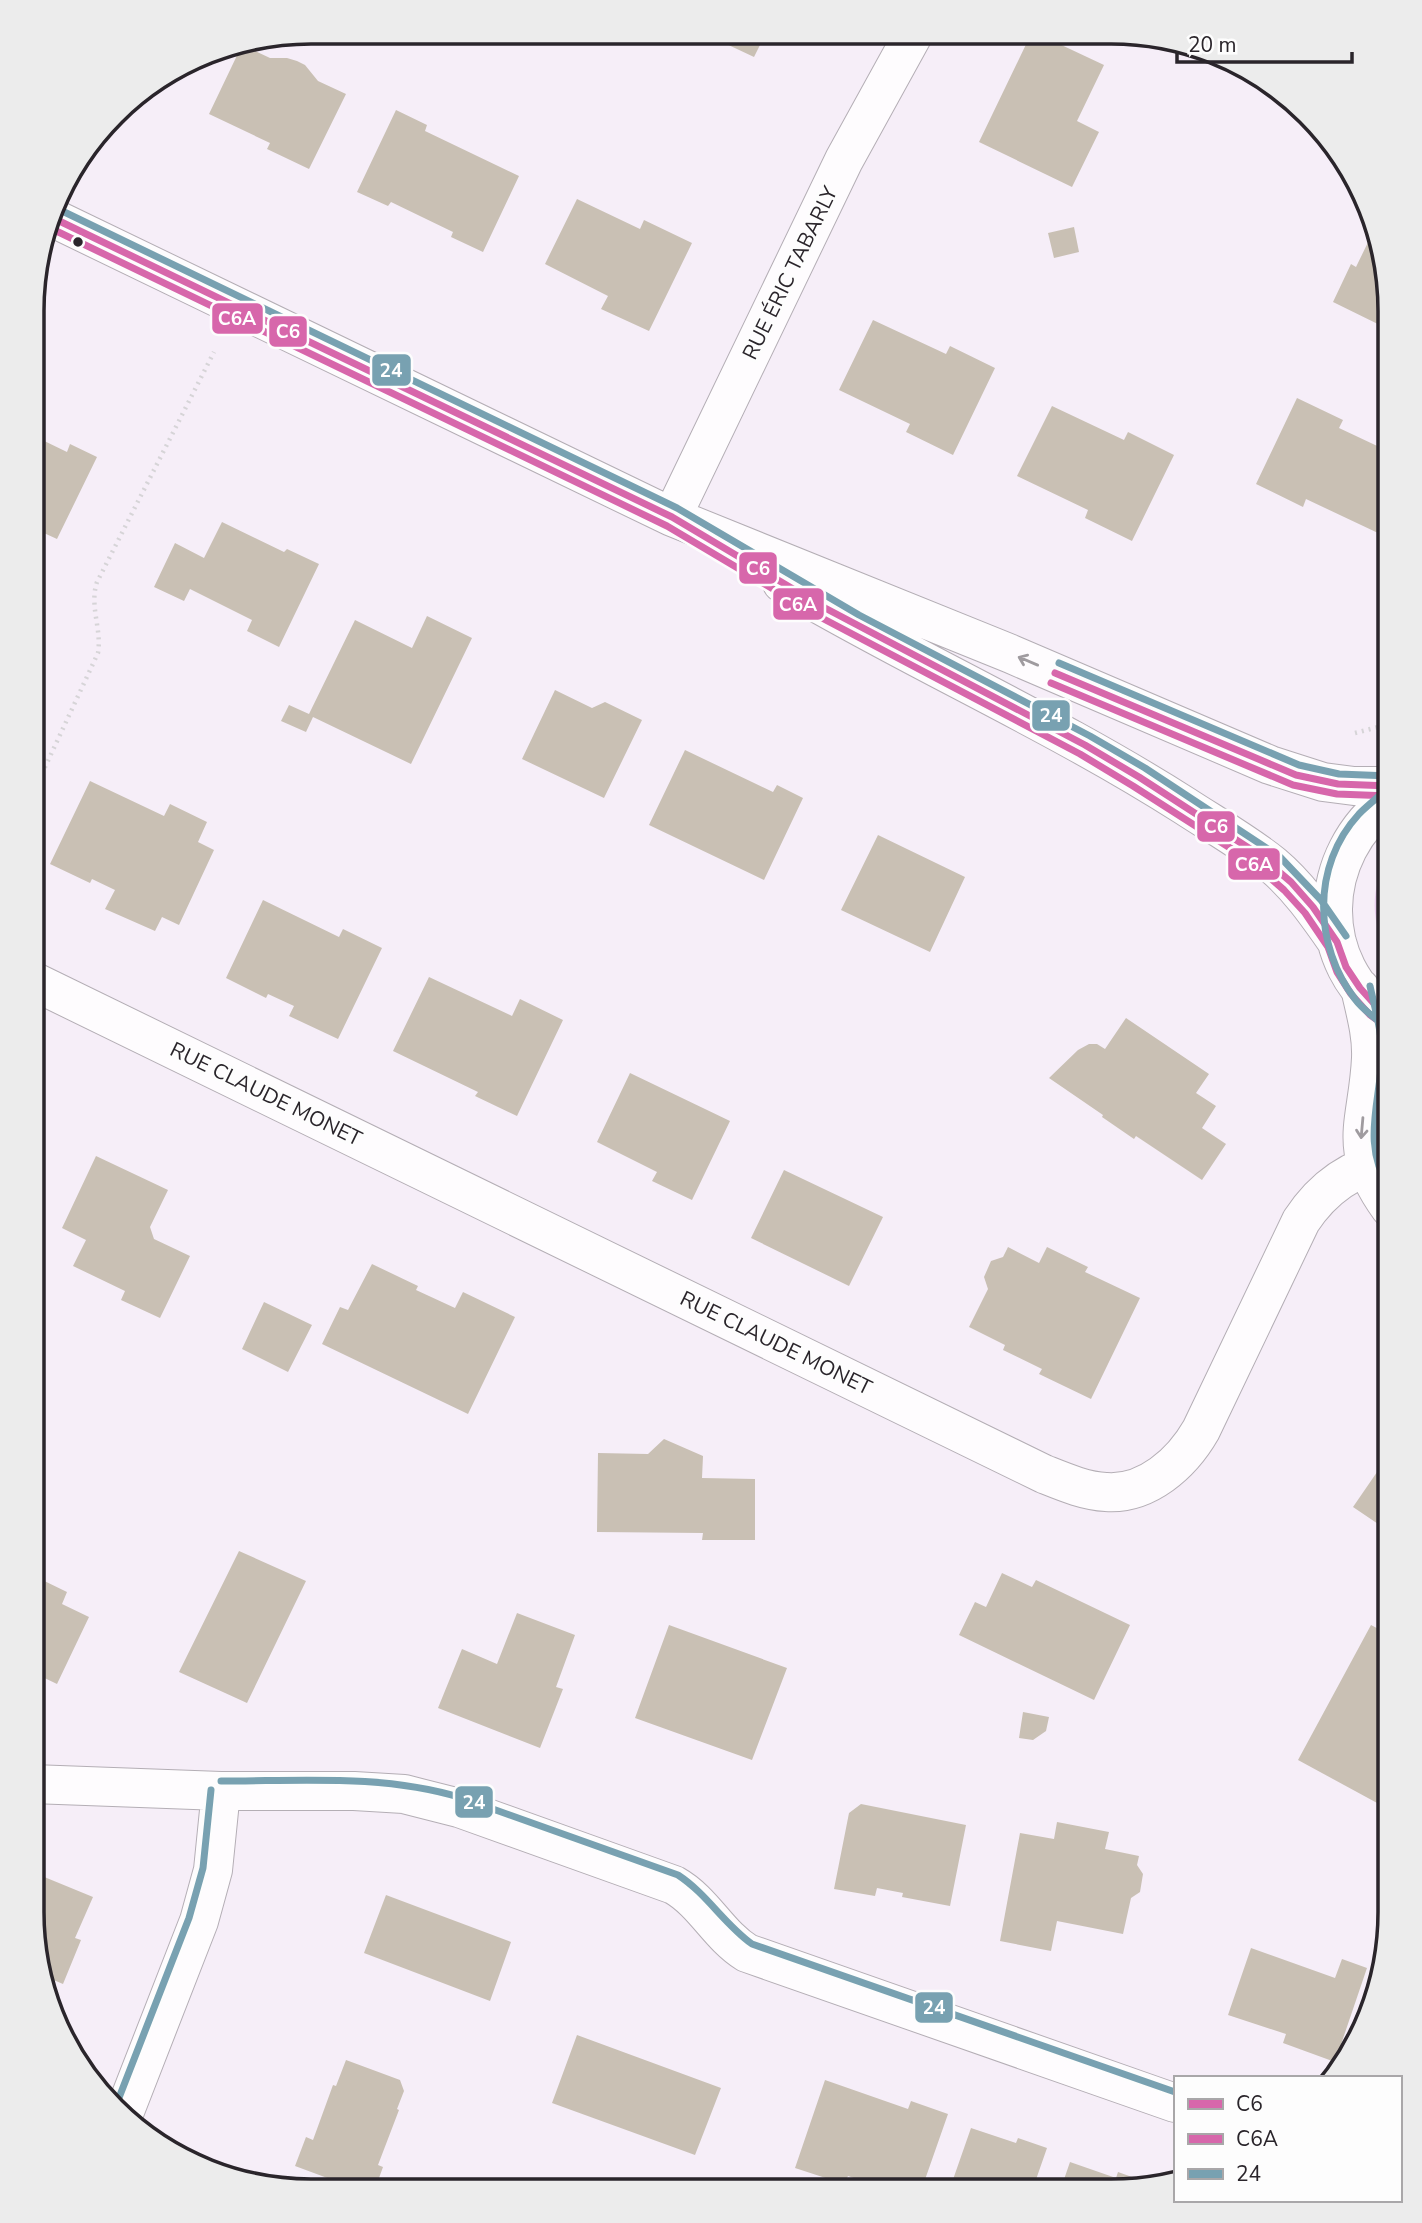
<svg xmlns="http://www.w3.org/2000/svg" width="1422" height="2223" font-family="'Nunito Sans',sans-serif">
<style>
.green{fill:#e9ceef}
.building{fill:#c9c0b4}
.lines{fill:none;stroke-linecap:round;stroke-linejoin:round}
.minor-casing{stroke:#b4aeb5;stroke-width:40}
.path{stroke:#d6d4d7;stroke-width:4.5;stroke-dasharray:2 5;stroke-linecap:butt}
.minor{stroke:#fefcfe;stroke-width:38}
.bus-1-casing{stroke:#fdfdfd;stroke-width:12}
.bus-2-casing{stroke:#fdfdfd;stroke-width:12}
.bus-3-casing{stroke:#fdfdfd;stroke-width:12}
.bus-1{stroke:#d767ab;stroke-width:7}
.bus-2{stroke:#d767ab;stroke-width:7}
.bus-3{stroke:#78a1b1;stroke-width:7}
.oneway{stroke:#9f9b9f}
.bus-dot{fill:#2a252b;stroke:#fdfdfd;stroke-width:2.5}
.labels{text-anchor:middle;stroke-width:6;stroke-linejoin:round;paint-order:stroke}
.street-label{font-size:21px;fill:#2a252b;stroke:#fdfdfd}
.rim{fill:none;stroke:#2a252b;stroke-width:3.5}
.line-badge{stroke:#fdfdfd;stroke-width:2.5}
.badge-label{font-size:19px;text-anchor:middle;font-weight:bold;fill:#fff}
</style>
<rect width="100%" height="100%" fill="#f6eef8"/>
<!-- green -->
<path class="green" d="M1390 855V956C1370 924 1369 887 1390 855Z"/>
<!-- building -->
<path class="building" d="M703 33H766L754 57Z
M1031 34H1038L1104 65 1077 121 1099 132 1072 187 979 142Z
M242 45 270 58H287L297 61 305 65 318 81 346 94 309 169 267 149 270 143 209 114Z
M396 110 427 125 425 131 519 176 483 252 451 237 453 232 391 202 388 206 357 192Z
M577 199 640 229 644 220 692 243 649 331 601 309 608 296 545 264Z
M1074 227 1079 252 1054 258 1048 233Z
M1374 230 1391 311 1390 330 1333 302 1351 264 1356 267Z
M873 320 946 354 950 346 995 368 953 455 906 432 910 424 839 390Z
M1297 398 1343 420 1339 428 1390 452V507L1378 533 1306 499 1303 507 1256 484Z
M1052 406 1124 440 1128 432 1174 455 1132 541 1085 518 1088 510 1017 476Z
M34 436 67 452 70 444 97 457 57 539 33 528Z
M222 522 284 552 287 549 319 564 279 647 247 631 252 620 190 589 184 601 154 587 175 543 204 558Z
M427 616 472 638 411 764 313 717 306 732 281 721 289 705 309 714 355 620 412 648Z
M555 690 592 708 605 702 642 720 604 798 522 759Z
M685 750 773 792 777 785 803 798 764 880 649 825Z
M90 781 164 816 170 804 207 822 198 842 214 850 179 925 162 917 155 931 105 909 115 890 92 879 90 883 50 864Z
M878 835 965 877 930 952 841 910Z
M263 900 339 937 343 929 382 948 338 1039 289 1016 294 1006 268 994 266 998 226 978Z
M429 977 512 1016 520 999 563 1020 517 1116 475 1096 478 1092 393 1051Z
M1126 1018 1209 1074 1196 1093 1216 1106 1202 1128 1226 1144 1202 1180 1136 1136 1134 1139 1102 1117 1103 1115 1049 1078 1078 1050 1089 1044H1097L1105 1049Z
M630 1073 730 1121 692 1200 652 1181 657 1172 597 1142Z
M96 1156 168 1190 150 1227 154 1239 190 1256 160 1318 121 1300 125 1291 73 1266 86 1240 62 1228Z
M784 1170 883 1217 849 1286 751 1238Z
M1008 1247 1039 1263 1047 1247 1088 1267 1085 1272 1140 1298 1091 1399 1039 1374 1042 1369 1003 1350 1005 1345 969 1327 988 1289 984 1277 991 1261 1003 1257Z
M372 1264 418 1286 416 1290 455 1308 463 1292 515 1317 468 1414 322 1344 340 1307 348 1310Z
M264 1302 312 1325 288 1372 242 1349Z
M664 1439 703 1456 702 1478 755 1479V1540H702L703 1533 597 1532 598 1453 648 1454Z
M1386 1459 1390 1462V1532L1353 1507Z
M239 1551 306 1581 247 1703 179 1672Z
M1002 1573 1032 1587 1036 1580 1130 1625 1094 1700 959 1635 975 1602 986 1607Z
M32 1575 67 1592 62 1604 89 1617 57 1684 32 1672Z
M517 1613 575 1635 556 1687 563 1689 540 1748 438 1708 462 1649 497 1664Z
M669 1625 787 1668 752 1760 635 1718Z
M1371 1625 1390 1635V1810L1298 1760Z
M1023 1712 1049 1717 1046 1731 1033 1740 1019 1738Z
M861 1804 966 1825 950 1906 902 1897 903 1893 877 1888 875 1896 834 1889 849 1813Z
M1057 1822 1109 1832 1105 1849 1139 1856 1137 1865 1143 1874 1140 1892 1131 1898 1123 1934 1057 1921 1051 1951 1000 1941 1020 1833 1054 1839Z
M37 1874 93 1897 75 1938 81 1940 63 1984 44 1976 31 1912 32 1888Z
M386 1895 511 1942 490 2001 364 1953Z
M1251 1948 1335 1978 1342 1959 1367 1968 1335 2062 1283 2043 1286 2034 1228 2015Z
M577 2035 721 2088 695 2155 552 2103Z
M346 2060 400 2080 404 2091 397 2109 399 2110 378 2165 383 2167 375 2189H357L295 2166 306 2137 313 2140 333 2085 336 2086Z
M825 2080 908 2109 911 2101 948 2114 921 2191H891L848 2176 844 2184 795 2168Z
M971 2128 1016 2143 1018 2138 1047 2148 1032 2191H949Z
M1070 2162 1116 2178 1118 2172 1146 2182 1145 2185 1112 2191H1060Z"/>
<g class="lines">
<!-- minor casing -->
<g class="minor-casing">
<path id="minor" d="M51 217 672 517 1011 654 1270 765 1323 782 1354 786H1390
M672 517 844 160 914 33
M782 583C914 661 1055 723 1185 806 1214 825 1246 843 1273 865 1299 887 1318 915 1337 942
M33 981 1044 1474C1064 1482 1085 1491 1106 1492 1147 1495 1182 1463 1201 1430L1301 1221C1322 1189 1352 1167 1390 1160
M1360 988C1365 1011 1372 1034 1371 1058 1368 1124 1345 1146 1390 1208
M1390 1017C1312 964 1316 854 1390 800
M32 1784 221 1791H354L404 1794 459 1808 674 1885C704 1902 718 1935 747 1953L1175 2103
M123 2116 199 1921 213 1870 221 1791"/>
</g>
<!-- path -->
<path class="path" d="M1355 733 1390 724
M33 793 98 653C102 629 89 606 97 582L214 352"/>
<!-- minor -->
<use href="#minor" class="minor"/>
<!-- bus-1 casing -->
<g class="bus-1-casing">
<path id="bus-1" d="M51 217 672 517 825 608 1085 745 1139 777 1258 854 1291 882 1313 907 1337 942 1346 967 1360 988 1377 1007 1390 1017
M1055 673 1296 775 1338 784 1390 786"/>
</g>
<!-- bus-2 casing -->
<g class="bus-2-casing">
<path id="bus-2" d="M48 227 667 526 820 617 1080 754 1133 786 1252 862 1284 890 1305 913 1328 947 1337 972 1351 994 1370 1015 1384 1025
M1051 683 1293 785 1337 794 1390 796"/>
</g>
<!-- bus-3 casing -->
<g class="bus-3-casing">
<path id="bus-3" d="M56 208 677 508 859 615 1090 736 1145 768 1280 857 1321 900 1346 936
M1059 663 1299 765 1339 774 1390 776
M1383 792C1375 800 1366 807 1359 814 1311 866 1314 946 1355 999 1362 1009 1374 1017 1383 1025
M1370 986C1375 1009 1382 1032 1382 1056 1380 1104 1361 1144 1390 1189
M221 1781C302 1781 384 1774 462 1798L678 1875C707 1894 724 1924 752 1944L1175 2092
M115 2108 189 1918 203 1868 211 1790"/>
</g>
<!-- bus-1 -->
<use href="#bus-1" class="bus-1"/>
<!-- bus-2 -->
<use href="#bus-2" class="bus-2"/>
<!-- bus-3 -->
<use href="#bus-3" class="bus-3"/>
</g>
<!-- one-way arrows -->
<defs><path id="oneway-shaft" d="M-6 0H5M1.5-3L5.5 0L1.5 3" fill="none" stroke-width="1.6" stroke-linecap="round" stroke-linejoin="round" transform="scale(1.75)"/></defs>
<g class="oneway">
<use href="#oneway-shaft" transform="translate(1028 661) rotate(-157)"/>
<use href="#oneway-shaft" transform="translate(1362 1128) rotate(95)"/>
</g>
<!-- markers -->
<circle class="bus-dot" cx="78" cy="242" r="6"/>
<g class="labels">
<!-- street labels -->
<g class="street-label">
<text transform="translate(790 273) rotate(-64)" y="7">RUE ÉRIC TABARLY</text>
<text transform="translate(266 1094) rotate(26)" y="7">RUE CLAUDE MONET</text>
<text transform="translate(776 1343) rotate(26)" y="7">RUE CLAUDE MONET</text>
</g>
</g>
<!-- crop -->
<path d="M0 0H1422V2223H0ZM311 44H1111A267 267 0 0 1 1378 311V1912A267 267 0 0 1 1111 2179H311A267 267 0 0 1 44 1912V311A267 267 0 0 1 311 44Z" fill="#ececec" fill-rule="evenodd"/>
<path class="rim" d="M311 44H1111A267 267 0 0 1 1378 311V1912A267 267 0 0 1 1111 2179H311A267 267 0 0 1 44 1912V311A267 267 0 0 1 311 44Z"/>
<g class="line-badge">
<rect x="211" y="302" width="53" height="33" rx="7" fill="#d767ab"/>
<rect x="268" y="315" width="40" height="33" rx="7" fill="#d767ab"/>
<rect x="371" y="353" width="41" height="34" rx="7" fill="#78a1b1"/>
<rect x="738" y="551" width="40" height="34" rx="7" fill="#d767ab"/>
<rect x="772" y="587" width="53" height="34" rx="7" fill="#d767ab"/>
<rect x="1031" y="699" width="40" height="33" rx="7" fill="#78a1b1"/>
<rect x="1196" y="810" width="40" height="33" rx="7" fill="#d767ab"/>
<rect x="1227" y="847" width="54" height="34" rx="7" fill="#d767ab"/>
<rect x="454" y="1785" width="40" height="34" rx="7" fill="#78a1b1"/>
<rect x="914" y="1991" width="40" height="33" rx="7" fill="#78a1b1"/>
</g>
<g class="badge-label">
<text x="237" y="325">C6A</text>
<text x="288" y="338">C6</text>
<text x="391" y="377">24</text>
<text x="758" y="575">C6</text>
<text x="798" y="611">C6A</text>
<text x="1051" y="722">24</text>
<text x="1216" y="833">C6</text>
<text x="1254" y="871">C6A</text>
<text x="474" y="1809">24</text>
<text x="934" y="2014">24</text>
</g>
<!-- legend -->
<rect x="1174" y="2076" width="228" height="126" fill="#fdfdfd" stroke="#a9a7a9" stroke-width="2"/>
<rect x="1188" y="2099" width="35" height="10" fill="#d767ab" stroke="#a9a7a9" stroke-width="2"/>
<text x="1236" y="2111" font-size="21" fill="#2a252b">C6</text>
<rect x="1188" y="2134" width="35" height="10" fill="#d767ab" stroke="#a9a7a9" stroke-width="2"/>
<text x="1236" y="2146" font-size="21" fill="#2a252b">C6A</text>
<rect x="1188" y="2169" width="35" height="10" fill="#78a1b1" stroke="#a9a7a9" stroke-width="2"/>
<text x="1236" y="2181" font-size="21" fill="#2a252b">24</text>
<!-- scale -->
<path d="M1177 52v10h175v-10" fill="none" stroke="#2a252b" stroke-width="3.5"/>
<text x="1188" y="52" font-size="21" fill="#2a252b" stroke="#fdfdfd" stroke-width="5" paint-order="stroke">20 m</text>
</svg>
